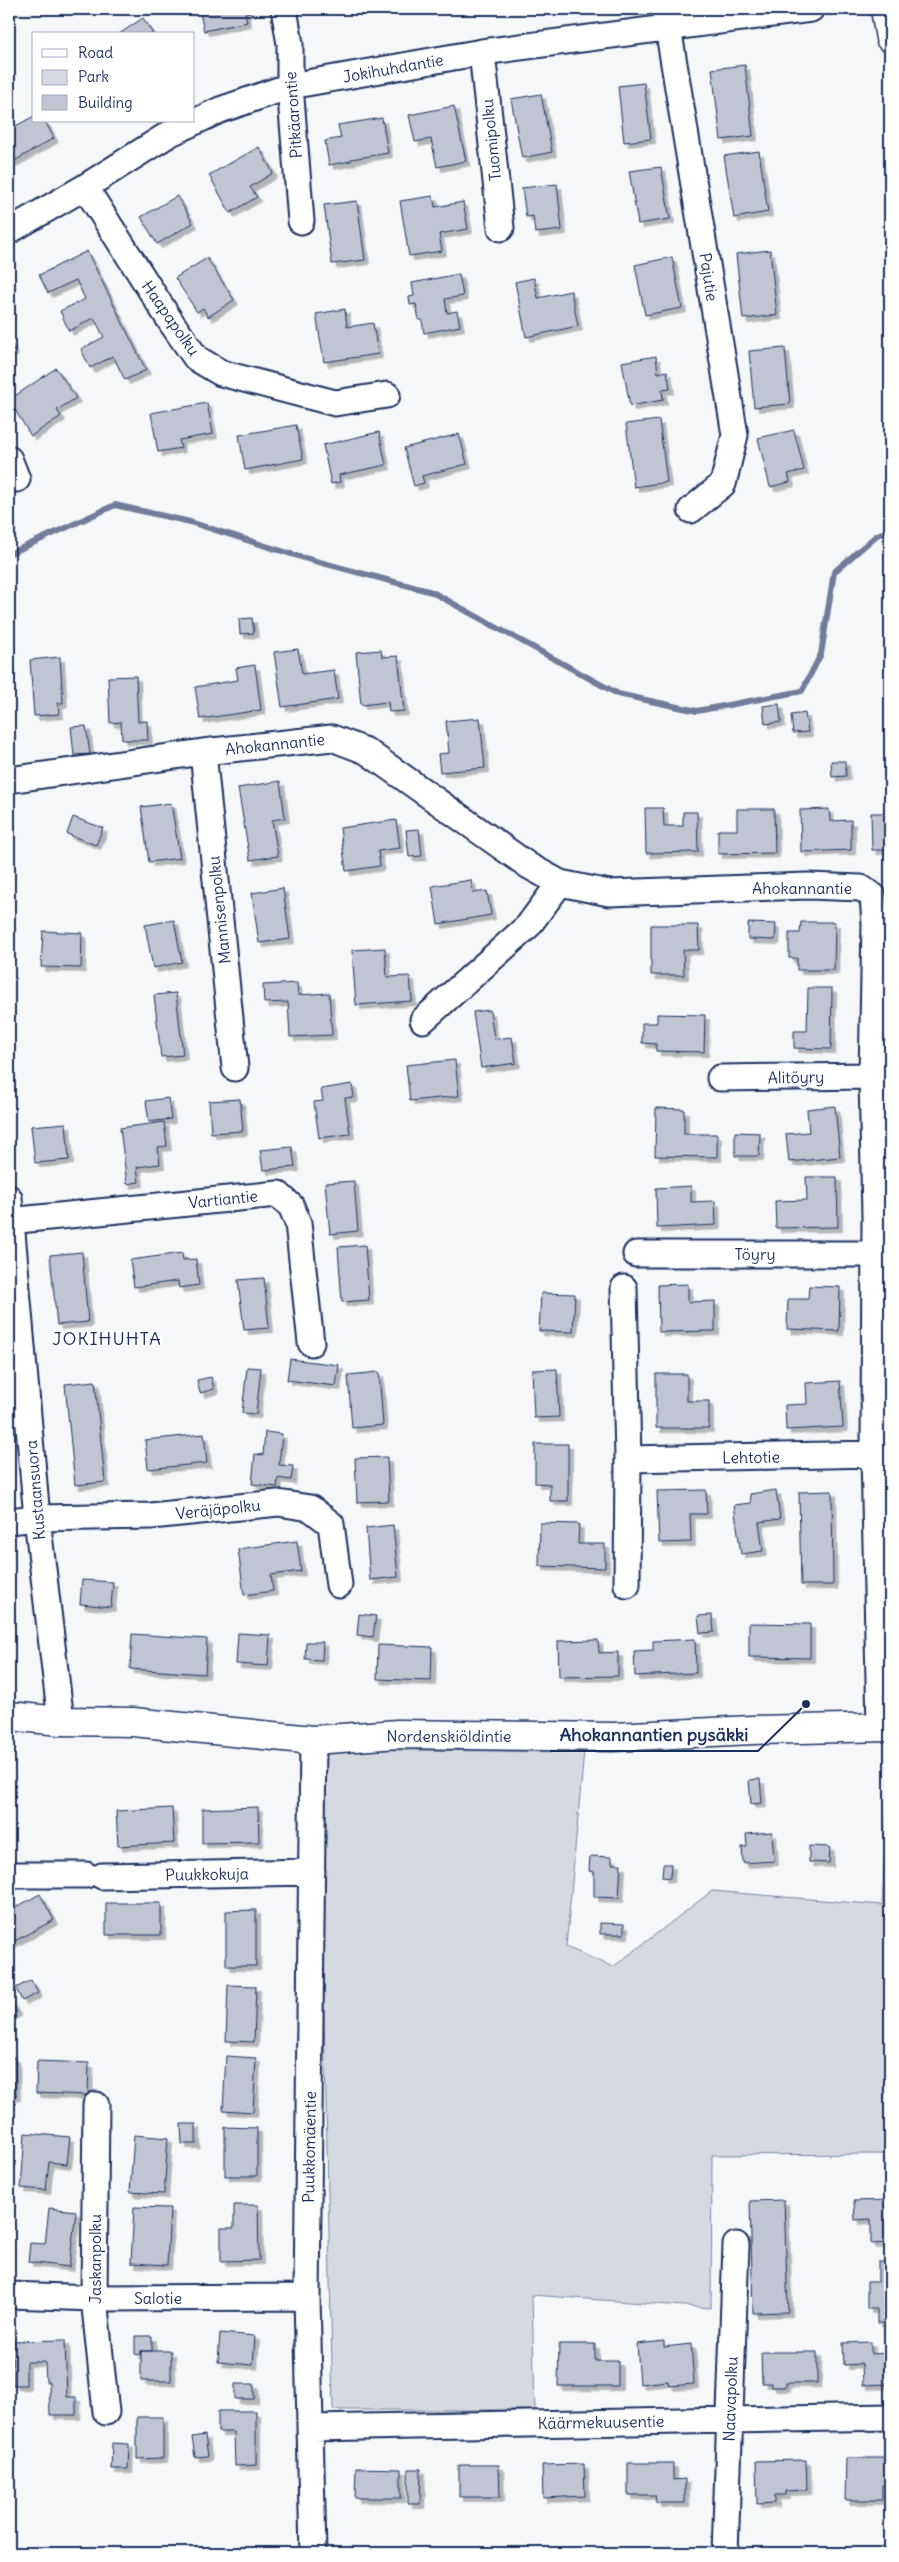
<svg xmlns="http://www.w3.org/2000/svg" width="899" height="2562" font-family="Delius,sans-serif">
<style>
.green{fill:#d6d9e2;stroke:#7884a0}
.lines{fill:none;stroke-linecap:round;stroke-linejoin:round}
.stream{stroke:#707c99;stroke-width:6}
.building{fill:#c0c4d3;stroke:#1b2f5e;filter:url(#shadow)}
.minor-casing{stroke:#1b2f5e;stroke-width:29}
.major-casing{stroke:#1b2f5e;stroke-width:31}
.minor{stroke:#fff;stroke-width:25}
.major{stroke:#fff;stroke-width:28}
.labels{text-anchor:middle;stroke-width:5;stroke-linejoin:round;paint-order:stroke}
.street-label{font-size:16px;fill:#1b2f5e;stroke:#fff}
.neighbourhood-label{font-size:18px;letter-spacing:1px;fill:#1b2f5e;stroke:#fff}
.leader{fill:none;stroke:#1b2f5e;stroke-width:2}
.callout-dot{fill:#1b2f5e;stroke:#fff;stroke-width:2}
.callout-label{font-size:18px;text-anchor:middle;font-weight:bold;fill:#1b2f5e;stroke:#fff;stroke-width:5;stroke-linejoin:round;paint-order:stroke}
</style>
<defs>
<filter id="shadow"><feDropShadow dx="4.5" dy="4.5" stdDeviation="0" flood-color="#0004"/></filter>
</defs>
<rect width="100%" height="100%" fill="#f6f7f9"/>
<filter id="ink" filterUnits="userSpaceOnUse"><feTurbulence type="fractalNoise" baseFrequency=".02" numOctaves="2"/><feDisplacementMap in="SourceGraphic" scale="10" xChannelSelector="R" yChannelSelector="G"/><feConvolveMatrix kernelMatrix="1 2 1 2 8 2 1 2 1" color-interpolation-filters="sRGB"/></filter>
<g filter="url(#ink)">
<!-- green -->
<path class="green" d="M318 1749 584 1752 566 1947 613 1967 712 1891 882 1905 890 1758V2154L712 2155 711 2308 532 2295 535 2410H333Z"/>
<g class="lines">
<!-- stream -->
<path class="stream" d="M9 554 115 505 190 522 304 558 432 592 618 694 697 711 802 691 821 654 834 572 877 535 890 530"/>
</g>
<!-- building -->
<path class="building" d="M199 9H251V12L245 13 247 22 204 31Z
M143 18 153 34H119Z
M745 65 753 136 721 140 712 69Z
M644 83 651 139 624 142 618 86Z
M541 94 552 152 522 158 511 99Z
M454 106 466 161 437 167 431 139 415 142 409 115Z
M34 116V121H45L54 138 9 164V119L14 127Z
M382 118 388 153 351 159V161L329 165 325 141 341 138 338 125Z
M259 147 273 173 250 187 257 197 230 213 209 175Z
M759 151 768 212 734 218 724 156Z
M661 167 670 219 638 224 629 171Z
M557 184 562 230 535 233 533 216 526 217 522 188Z
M177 196 193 223 157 244 141 217Z
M433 196 435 207 463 202 468 229 439 234 442 251 409 256 400 201Z
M357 201 365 260 332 264 324 205Z
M770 250 777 315 743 319 736 254Z
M87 251 146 370 125 380 113 356 90 368 81 349 104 337 94 318 69 331 60 311 85 299 76 280 48 293 39 275Z
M672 257 682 308 645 315 635 265Z
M207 258 234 300 208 317 203 308 197 312 175 278Z
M459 274 463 296 445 299 447 313 457 311 460 326 424 333 422 320H419L416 304 410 305 409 297 414 296 412 283Z
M534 278 538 298 571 291 578 326 526 337 515 282Z
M345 309 347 327 373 323 378 354 324 362 316 314Z
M9 340 14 351 9 354Z
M785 348 790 404 754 407 749 351Z
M656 356 658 373 667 371 670 389 662 390 663 400 630 406 622 362Z
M56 368 76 398 57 410 61 416 31 436 9 400Z
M207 403 213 434 179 440 181 448 158 452 151 413Z
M659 420 667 482 634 487 626 424Z
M296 425 303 459 245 470 239 435Z
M794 430 804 470 788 474 790 482 770 487 758 438Z
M379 432 386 465 339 475 340 482 331 484 323 445Z
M459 434 467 464 422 476 424 483 414 486 404 448Z
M252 618 254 633 240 634 239 619Z
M298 649 302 674 334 670 338 699 282 707 274 652Z
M381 650 382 657 398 656 404 711 389 712 388 702 361 705 356 652Z
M60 657 63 703H58L59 714 34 716 30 660Z
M255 665 261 710 200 719 195 687 238 680 236 668Z
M136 676 138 722 147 721 148 740H122L121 722 110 723 108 677Z
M779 704 781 722 765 724 763 706Z
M805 713 808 732 793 733 791 715Z
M480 718 485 768 440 772 438 754 449 753 446 721Z
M86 726 90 754 74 755 71 727Z
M831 761H845L846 776 832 777Z
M280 781 285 818 272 820 278 856 250 860 238 788Z
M171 803 180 858 149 862 141 807Z
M645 808H663L664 826H683V812H697L698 852 646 853Z
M737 809H774L775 853 718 854V830H737Z
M829 809 830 821 851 820V850L801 852 800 810Z
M871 813H890V850H872Z
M73 817 103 828 96 845 67 834Z
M396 820 400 848 378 851 380 866 346 871 340 828Z
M419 829 422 856 409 857 406 830Z
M471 880 473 893 487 891 491 915 438 924 432 886Z
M283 888 290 939 259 943 252 893Z
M174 920 182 962 153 968 145 925Z
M801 922H835L834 970H797V958H789V933H800Z
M748 923 776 924 775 940 748 939Z
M651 925H698L699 950H683L684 975H651Z
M43 931 82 933 81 968 41 967Z
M385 948 387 977 410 976 412 1001 356 1005 352 950Z
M297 983 298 995 329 993 332 1035 290 1037 288 1002 264 1003 263 985Z
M808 988H832L831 1049 794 1048V1031H807Z
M176 993 183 1055 161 1057 154 995Z
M490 1010 494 1039 512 1037 516 1063 481 1068 473 1012Z
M657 1014 705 1015 704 1052 656 1051V1044L642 1043V1023H657Z
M455 1060 459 1096 410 1101 406 1065Z
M352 1084 354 1097 345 1098 350 1134 319 1138 314 1102 323 1101 321 1089Z
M168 1098 171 1119 149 1122 146 1101Z
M240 1099 243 1131 211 1133 209 1101Z
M835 1106 840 1157 789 1162 786 1134 809 1132 807 1109Z
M656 1108 684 1109V1134H717V1157L655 1156Z
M164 1122 167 1146 158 1147 160 1164 137 1167 139 1182 127 1184 120 1128Z
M66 1123 69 1160 35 1163 31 1126Z
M735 1132 760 1133 759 1156H735Z
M292 1147 295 1167 263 1170 260 1150Z
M806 1177H837L838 1227 776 1228 775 1201 807 1200Z
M354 1181 358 1231 330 1234 325 1183Z
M691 1186V1202L715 1201 716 1225 657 1228 656 1188Z
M365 1245 369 1300 342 1302 338 1247Z
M82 1252 88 1322 57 1325 50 1255Z
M182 1253 183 1260 196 1259 199 1285 179 1288 178 1281 134 1287 130 1260Z
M264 1278 269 1328 244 1330 238 1280Z
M688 1284V1302L715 1301V1331L659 1332 658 1285Z
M809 1286 840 1287 839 1331 787 1329 788 1299H808Z
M541 1293 575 1294 573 1332 539 1331Z
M290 1359 339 1365 336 1386 287 1380Z
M247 1367 261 1368 256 1414 242 1413Z
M557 1369 559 1417 534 1418 532 1370Z
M379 1372 383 1425 352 1428 348 1375Z
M656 1374H687V1401H709V1428H656Z
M211 1377 214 1389 200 1393 197 1380Z
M95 1381 105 1482 75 1485 65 1384Z
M840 1381 843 1427 786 1430 785 1405 807 1404 806 1383Z
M265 1432 282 1434 279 1465 293 1466 291 1480 278 1478 277 1487 252 1484 255 1454 263 1455Z
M204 1434 207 1463 148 1469 145 1440Z
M535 1444H568V1501H550V1484L535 1483Z
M387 1457 389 1501 357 1502 355 1458Z
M706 1490 707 1514H690L691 1542 659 1543 657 1491Z
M776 1490 780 1519 759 1522 763 1551 741 1554 734 1505 751 1503 750 1494Z
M832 1491 833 1585H801L799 1492Z
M540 1523 579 1524 578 1544H605V1568L539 1566Z
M393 1525 398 1577 370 1580 366 1528Z
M297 1541 301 1571 271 1575 273 1591 244 1595 238 1549Z
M82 1580 113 1582 111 1607 80 1604Z
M359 1614 376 1616 373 1637 357 1635Z
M712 1615 714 1632 700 1633 698 1616Z
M749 1623 810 1624V1658L749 1657Z
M238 1633 270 1635 268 1666 236 1664Z
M132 1634 207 1639 205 1674 130 1669Z
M695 1639 696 1673 635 1676 634 1651 653 1650V1641Z
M598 1640 599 1653 618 1652V1676L559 1677 558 1641Z
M306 1642H323L322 1660 305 1659Z
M378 1645 432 1647 431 1681 377 1679Z
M760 1779 762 1803 751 1804 749 1780Z
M258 1807 259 1842 202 1843V1809Z
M172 1808 174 1843 118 1846 116 1811Z
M772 1832 774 1861 743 1863 742 1847H747L746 1834Z
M809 1846 830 1847 829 1863 809 1862Z
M590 1856 612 1857V1864H621L619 1898 594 1897V1872L589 1871Z
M663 1864H671L670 1878 662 1877Z
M40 1894 54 1920 9 1944V1911Z
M106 1903H161V1935H106Z
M256 1910V1966H226V1911Z
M600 1923 624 1924V1934H600Z
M31 1980 38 1993 22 2001 16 1988Z
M228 1985 256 1986 254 2042 226 2041Z
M9 1997 17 2012 9 2016Z
M226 2056 256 2058 253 2112 223 2110Z
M9 2057H15L16 2096H9Z
M37 2061 89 2063 88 2095 36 2093Z
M181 2124H196V2144H182Z
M225 2127 257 2128V2176H225Z
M25 2133 70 2137 67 2164 49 2162 46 2190 21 2188Z
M134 2135 168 2138 164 2194 130 2192Z
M784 2200 788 2312 753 2313 750 2201Z
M890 2200V2243L871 2244V2219L855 2220 854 2201Z
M234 2205H258L259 2260 221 2261V2228H234Z
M134 2207 170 2208 167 2265 131 2263Z
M49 2208 76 2211 69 2267 28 2262 30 2243 45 2244Z
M878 2262H890V2323H877V2309H867V2282H878Z
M220 2333 255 2336 253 2365 218 2362Z
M135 2336H152V2351H141L140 2355 135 2354Z
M65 2340 67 2397H76V2415H50L49 2382H46L45 2362H26V2385H13L12 2341Z
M664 2341V2347L691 2344 694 2384 669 2386 668 2381 640 2384 637 2344Z
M871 2342V2354L890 2353V2384L863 2385 862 2364 844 2365 843 2343Z
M559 2344H595V2361H618V2386H558Z
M141 2351H171V2381H141Z
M761 2352H817V2383H786V2387H771V2383H762Z
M235 2384H254V2399H235Z
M218 2411H256V2465L235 2466 234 2432H218Z
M137 2417H163V2458L137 2459Z
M205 2435 208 2456 195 2457 192 2437Z
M112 2443 129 2444 128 2469H111Z
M846 2458H890V2485H882V2500H845Z
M806 2460 807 2490 785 2491V2495H775V2503L757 2504 756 2461Z
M628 2463H673V2480L685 2479V2503H656L655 2495H628Z
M584 2464 585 2496 543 2498 542 2465Z
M459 2465H499L500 2497H459Z
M356 2468 401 2469V2498H355Z
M408 2469H421L420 2504H408Z"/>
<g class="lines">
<!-- minor casing -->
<g class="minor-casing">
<path id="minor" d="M284 9 290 44V86L301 221
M665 9 735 435 723 484 691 510
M482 52 501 228
M85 187 171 322 196 358 221 373 335 403 387 395
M9 231 85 187 169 134 220 110 290 86 482 52 811 9
M9 459 17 479
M203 752 235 1068
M9 780 203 752 332 738 366 751 529 866 560 883 609 893 808 886 861 888 873 896 875 924 872 1076 875 1216 874 1454 880 1726
M423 1020 528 926 560 883
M720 1078 872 1076
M9 1198 37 1518 61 1721
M9 1221 278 1194 291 1206 298 1223 311 1343
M636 1254H875
M624 1288 628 1459 627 1585
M628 1459 874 1454
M9 1521 37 1518 151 1516 278 1503 310 1508 331 1524 339 1585
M313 1740 307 2297 313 2553
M9 1875H86
M102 1876 312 1872
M96 2105 94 2298 106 2412
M9 2295 94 2298 307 2297
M312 2428 890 2417
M725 2553 736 2245"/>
</g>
<!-- major casing -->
<g class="major-casing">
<path id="major" d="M885 9 890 38
M9 1716 61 1721 133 1722 313 1740 398 1734 613 1737 752 1730 890 1727"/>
</g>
<!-- minor -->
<use href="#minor" class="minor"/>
<!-- major -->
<use href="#major" class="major"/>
</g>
</g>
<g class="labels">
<!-- street labels -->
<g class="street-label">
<text transform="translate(393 68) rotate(-10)" y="6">Jokihuhdantie</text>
<text transform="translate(293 115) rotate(-94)" y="6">Pitkäarontie</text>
<text transform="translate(491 140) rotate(-96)" y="6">Tuomipolku</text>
<text transform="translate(709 277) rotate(81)" y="6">Pajutie</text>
<text transform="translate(171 318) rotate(55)" y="6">Haapapolku</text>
<text transform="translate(275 744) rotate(-6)" y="6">Ahokannantie</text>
<text x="802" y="894">Ahokannantie</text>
<text transform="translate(219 910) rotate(-96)" y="6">Mannisenpolku</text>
<text transform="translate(796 1077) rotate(-1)" y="6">Alitöyry</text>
<text transform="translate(223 1199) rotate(-6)" y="6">Vartiantie</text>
<text x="755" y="1260">Töyry</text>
<text transform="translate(751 1457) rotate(-1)" y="6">Lehtotie</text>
<text transform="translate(35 1490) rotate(-95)" y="6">Kustaansuora</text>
<text transform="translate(218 1509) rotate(-6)" y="6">Veräjäpolku</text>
<text x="449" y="1742">Nordenskiöldintie</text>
<text transform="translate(207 1874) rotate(-1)" y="6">Puukkokuja</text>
<text transform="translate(309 2147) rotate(-89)" y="6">Puukkomäentie</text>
<text transform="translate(95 2259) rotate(-90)" y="6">Jaskanpolku</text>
<text x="158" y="2304">Salotie</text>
<text transform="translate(730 2399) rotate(-88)" y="6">Naavapolku</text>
<text transform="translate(601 2422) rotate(-1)" y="6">Käärmekuusentie</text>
</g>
<!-- neighbourhood labels -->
<g class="neighbourhood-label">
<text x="107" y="1345">JOKIHUHTA</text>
</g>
</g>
<!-- callouts -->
<path class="leader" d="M806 1704L758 1751H550"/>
<circle class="callout-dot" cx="806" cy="1704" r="5"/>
<g class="callout-label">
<text x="654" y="1741">Ahokannantien pysäkki</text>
</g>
<!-- margin -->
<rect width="899" height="2562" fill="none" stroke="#fff" stroke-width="30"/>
<rect x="15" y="15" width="869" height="2532" fill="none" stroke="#1b2f5e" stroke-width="2" filter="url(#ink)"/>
<!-- legend -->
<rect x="32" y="32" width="162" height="90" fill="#ffffff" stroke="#a4acbf"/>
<rect x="42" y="49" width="25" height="8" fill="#ffffff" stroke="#a4acbf"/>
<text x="78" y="58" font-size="15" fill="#1b2f5e">Road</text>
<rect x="42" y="70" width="25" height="15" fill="#d6d9e2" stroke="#a4acbf"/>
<text x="78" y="82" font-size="15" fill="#1b2f5e">Park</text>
<rect x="42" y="95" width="25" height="15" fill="#c0c4d3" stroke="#a4acbf"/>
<text x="78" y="108" font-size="15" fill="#1b2f5e">Building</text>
</svg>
